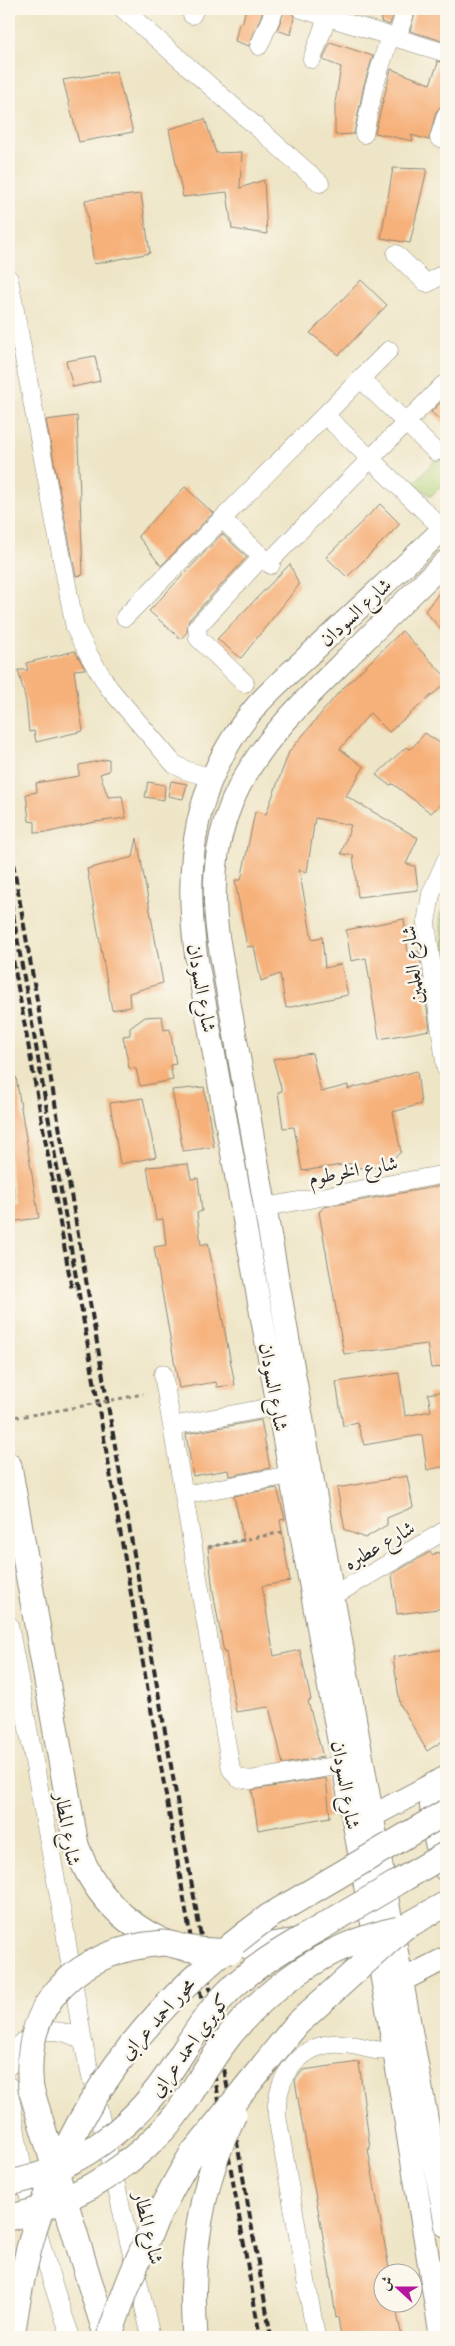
<svg xmlns="http://www.w3.org/2000/svg" width="455" height="2346" font-family="'Gentium Book Plus',Amiri,serif">
<style>
.green{fill:#b2d179;stroke:#6e7e52}
.building{fill:#f6b079}
.lines{fill:none;stroke-linecap:round;stroke-linejoin:round}
.minor-casing{stroke:#8c8878;stroke-width:19}
.major-casing{stroke:#8c8878;stroke-width:24}
.highway-casing{stroke:#8c8878;stroke-width:27}
.path{stroke:#8c8878;stroke-width:3;stroke-dasharray:4 4;stroke-linecap:butt}
.minor{stroke:#fff;stroke-width:18}
.major{stroke:#fff;stroke-width:22}
.highway{stroke:#fff;stroke-width:25}
.rail{stroke:#2b2b2b;stroke-width:4;stroke-dasharray:8 4;stroke-linecap:butt}
.highway-bridge-casing{stroke:#8c8878;stroke-width:27;stroke-linecap:butt}
.path-bridge{stroke:#8c8878;stroke-width:3;stroke-dasharray:4 4;stroke-linecap:butt}
.highway-bridge{stroke:#fff;stroke-width:25}
.labels{text-anchor:middle;stroke-width:5;stroke-linejoin:round;paint-order:stroke}
.street-label{font-size:20px;fill:#2b2b2b;stroke:#fbf7ec}
</style>
<rect width="100%" height="100%" fill="#fbf7ec"/>
<filter id="ink" filterUnits="userSpaceOnUse"><feTurbulence type="fractalNoise" baseFrequency=".02" numOctaves="2"/><feDisplacementMap in="SourceGraphic" scale="10" xChannelSelector="R" yChannelSelector="G"/><feConvolveMatrix kernelMatrix="1 2 1 2 8 2 1 2 1" color-interpolation-filters="sRGB"/></filter>
<filter id="wash" filterUnits="userSpaceOnUse"><feTurbulence type="fractalNoise" baseFrequency=".0096" numOctaves="4" result="noise"/><feDisplacementMap in="SourceGraphic" scale="20" xChannelSelector="R" yChannelSelector="G"/><feGaussianBlur stdDeviation="1.12" result="paint"/><feColorMatrix in="noise" values="0 0 0 0 0 0 0 0 0 0 0 0 0 0 0 0 0 1.4 0 .05"/><feComposite in="paint" operator="in"/></filter>
<g filter="url(#wash)">
<rect width="100%" height="100%" fill="#eee5c6"/>
<!-- green -->
<path class="green" d="M445 449 446 480 431 496 414 483Z
M446 902V980L440 915Z"/>
<g id="blocks">
<!-- building -->
<path class="building" d="M246 9H264L249 46 235 41 239 23 242 24Z
M285 9H291L294 17 291 35 277 30Z
M384 9H395L390 25 381 22Z
M416 9H446V42L410 31Z
M330 42 373 56 364 85 354 134 335 135V103L341 67 323 60Z
M436 61 446 63V89L442 105 436 112 429 140 411 135 413 141 375 133 391 69 430 84 438 63Z
M116 71 133 132 79 142 63 80Z
M205 119 216 153 242 152 240 188 264 180 267 234 232 229 227 192 183 197 169 129Z
M393 168 427 169 410 243 381 238Z
M141 194 150 253 94 264 85 200Z
M361 280 387 305 339 355 310 333Z
M95 356 100 381 73 387 66 361Z
M446 397V425L431 412Z
M77 416 83 575 76 576 46 420Z
M185 487 213 513 161 566 138 536Z
M380 504 400 524 347 577 326 557Z
M222 534 247 557 189 620 187 632 181 639 149 611Z
M290 564 299 585 241 658 217 639Z
M446 584V635L425 611Z
M402 631 446 677V683L389 732 370 713 340 749 364 767 346 796 418 838 406 864 415 866 418 890 358 897 353 855 341 854 351 825 315 818 307 872 299 870 312 939 322 937 325 968 341 964 348 995 286 1008 280 974 261 981 254 946 247 947 235 880H241L255 812 266 814 289 752 339 692Z
M75 651 85 669 74 670 83 731 36 742 34 731 29 732 26 701 18 670H28L26 663Z
M425 733 446 747V799L431 813 393 784 389 785 376 775 406 747 411 749Z
M109 759V771L100 774 108 797 122 796 126 818 95 822 49 832 35 833V822L29 821 26 794 37 792 36 783 79 776V765Z
M171 781 187 784 183 799 168 796Z
M148 782 165 785 164 800 145 797Z
M137 838 163 983 129 993 130 1007 112 1010 87 869 133 857Z
M404 919 408 953 419 951 430 1030 379 1039 366 958 351 961 346 930Z
M162 1016 164 1030 170 1029 176 1064 170 1065 173 1080 140 1086 136 1069 129 1068 123 1036 130 1035V1028L145 1017Z
M312 1053 321 1092 348 1085V1089L417 1071 421 1104 393 1112 401 1152 383 1167 355 1168V1163L302 1171 294 1127 283 1128 278 1092 282 1091 273 1059Z
M9 1077H16L39 1218 9 1222V1203L15 1202 9 1158Z
M204 1087 214 1147 183 1151 172 1090Z
M143 1098 156 1157 120 1164 110 1103Z
M188 1164 191 1179 198 1178 202 1211 197 1213 201 1245 208 1243 235 1385 217 1387 216 1382 179 1388 154 1247 166 1245 163 1219 156 1220 147 1167Z
M446 1185V1367L431 1368 427 1344 344 1354 319 1212 324 1207Z
M399 1373 405 1416 431 1411 428 1394 446 1391V1466L427 1470 422 1435 364 1445 357 1422 343 1426 336 1382Z
M261 1420 270 1468 229 1476 228 1470 193 1476 186 1434Z
M407 1476 413 1507 387 1518V1525L365 1538 345 1530 337 1488Z
M277 1488 285 1519 280 1520 290 1581 262 1586 274 1656 300 1650 311 1700 308 1701 323 1757 283 1764 269 1707 236 1712 226 1652 224 1653 213 1591 208 1547 244 1541 234 1496Z
M430 1552 432 1555 438 1552 446 1569V1608L397 1614 392 1574Z
M446 1649V1739L427 1751 400 1704 393 1657Z
M326 1778 330 1817 258 1830 252 1790Z
M359 2062 370 2149H368L390 2274H382V2304H395L402 2337H341L338 2317 336 2318 329 2269 300 2111 295 2080 303 2070Z"/>
</g>
</g>
<g filter="url(#ink)">
<use href="#blocks" fill-opacity="0" stroke="#8c8878" stroke-width="1"/>
<g class="lines">
<!-- minor casing -->
<g class="minor-casing">
<path id="minor" d="M123 9 320 183
M301 9 446 53
M192 15 195 9
M397 38 406 9
M259 46 275 9
M312 59 330 9
M364 134 374 87 390 36
M439 138 446 115
M396 254 425 282 428 283 443 274 446 275
M9 279 75 628 90 657 109 688 174 764 185 770 212 778
M361 379 436 452
M325 415 443 529
M222 519 271 565
M268 563 443 385
M125 617 389 350
M245 683 198 638 197 627 262 557
M446 860 431 894 426 923 446 1069
M266 1207 446 1174
M163 1374 231 1769 238 1778 250 1780 342 1765
M172 1426 277 1406
M184 1495 290 1475
M333 1596 446 1530
M9 1625 62 1913 83 2042 151 2337
M9 2066C18 2031 56 2021 83 2042
M9 2086C20 2173 41 2255 71 2337
M316 2337 277 2116C274 2077 302 2040 344 2044 362 2045 375 2054 394 2049"/>
</g>
<!-- major casing -->
<g class="major-casing">
<path id="major" d="M446 561C410 596 374 631 338 667 253 750 201 810 218 937L333 1596 446 2226
M431 1786C430 1816 433 1843 446 1871
M361 1822 446 1777
M391 1986 446 1958
M441 2337 384 1990 196 955C183 861 194 777 259 703 279 681 303 661 325 640 365 602 406 565 446 526"/>
</g>
<!-- highway casing -->
<g class="highway-casing">
<path id="highway" d="M9 1466 76 1845C92 1891 121 1923 166 1943
M403 1928 446 1904
M251 1948 297 1941
M92 2290 107 2337"/>
</g>
<!-- path -->
<path class="path" d="M9 1412 19 1417 72 1408
M208 1547 283 1532"/>
<!-- minor -->
<use href="#minor" class="minor"/>
<!-- major -->
<use href="#major" class="major"/>
<!-- highway -->
<use href="#highway" class="highway"/>
<!-- rail -->
<path class="rail" d="M9 840 271 2337
M9 891 260 2337
M9 937 72 1290"/>
<!-- highway-bridge casing -->
<g class="highway-bridge-casing">
<path id="highway-bridge" d="M9 2183C73 2171 130 2130 167 2076 193 2038 207 2008 243 1978 273 1953 309 1935 342 1915 377 1895 411 1874 446 1854
M9 2218C66 2204 117 2177 159 2134 183 2110 198 2080 218 2051 260 1991 326 1944 399 1929
M92 2290 31 2089C21 2001 79 1950 163 1943 171 1943 178 1947 186 1948 201 1951 216 1952 231 1951
M12 2337C18 2295 26 2252 40 2212 83 2087 162 1994 268 1917L446 1812
M109 2337C130 2274 157 2211 192 2154L297 2024 403 1928
M195 2337C189 2260 200 2184 234 2114"/>
</g>
<!-- path-bridge -->
<path class="path-bridge" d="M72 1408 143 1394"/>
<!-- highway-bridge -->
<use href="#highway-bridge" class="highway-bridge"/>
</g>
</g>
<g class="labels">
<!-- street labels -->
<g class="street-label">
<text transform="translate(355 612) rotate(-43)" y="7">شارع السودان</text>
<text transform="translate(412 965) rotate(-96)" y="7">شارع العلمين</text>
<text transform="translate(202 988) rotate(80)" y="7">شارع السودان</text>
<text transform="translate(353 1170) rotate(-10)" y="7">شارع الخرطوم</text>
<text transform="translate(274 1387) rotate(80)" y="7">شارع السودان</text>
<text transform="translate(379 1545) rotate(-30)" y="7">شارع عطبره</text>
<text transform="translate(346 1785) rotate(80)" y="7">شارع السودان</text>
<text transform="translate(68 1829) rotate(80)" y="7">شارع المطار</text>
<text transform="translate(157 2018) rotate(-48)" y="7">محور احمد عرابى</text>
<text transform="translate(189 2045) rotate(-54)" y="7">كوبري احمد عرابى</text>
<text transform="translate(149 2228) rotate(77)" y="7">شارع المطار</text>
</g>
</g>
<!-- margin -->
<rect width="455" height="2346" fill="none" stroke="#fbf7ec" stroke-width="30"/>
<!-- north arrow -->
<g transform="translate(398 2288) rotate(291)"><circle r="24" fill="#fbf7ec" stroke="#a8a59f"/>
<path d="M0-4L9 19L0 12L-9 19Z" fill="#b5179e"/>
<text y="-8" font-size="14" font-weight="bold" text-anchor="middle" fill="#2b2b2b">ش</text>
</g>
</svg>
